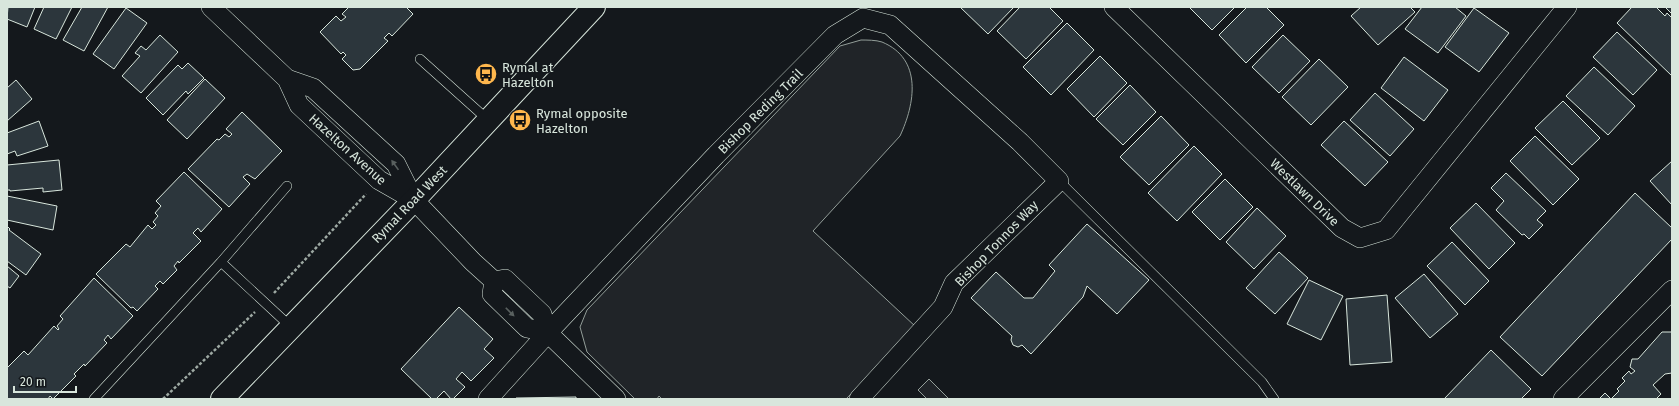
<svg xmlns="http://www.w3.org/2000/svg" width="1679" height="406" font-family="'Fira Sans',sans-serif">
<style>
.green{fill:#202428;stroke:#939e99}
.building{fill:#2c363c;stroke:#d8e6dc}
.lines{fill:none;stroke-linecap:round;stroke-linejoin:round}
.lane-casing{stroke:#d8e6dc;stroke-width:10}
.street-casing{stroke:#d8e6dc;stroke-width:20}
.secondary-casing{stroke:#d8e6dc;stroke-width:24}
.path{stroke:#9da8a2;stroke-width:2.5;stroke-dasharray:3 2;stroke-linecap:butt}
.lane{stroke:#14181c;stroke-width:9}
.street{stroke:#14181c;stroke-width:19}
.secondary{stroke:#14181c;stroke-width:22}
.oneway{fill:#59605f}
.labels{text-anchor:middle;stroke-width:3;stroke-linejoin:round;paint-order:stroke}
.poi-label{font-size:13px;fill:#d8e6dc;stroke:#14181c;text-anchor:start}
.street-label{font-size:13px;fill:#d8e6dc;stroke:#14181c}
</style>
<rect width="100%" height="100%" fill="#14181c"/>
<!-- green -->
<path class="green" d="M861 40C867 40 876 40 882 42 923 59 915 104 900 136L813 231 916 327 846 399H662L659 396 657 399H635L587 352 580 327 587 310 840 46Z
M929 379 949 399H927L918 390Z"/>
<!-- building -->
<path class="building" d="M8 7H35L27 27 7 19Z
M44 7H72L56 39 34 29Z
M82 7H108L84 51 63 40Z
M349 7H406L413 14 392 36 389 33 384 38 388 41 360 69 353 70 342 59 346 55 343 52 341 54 320 32 336 16 341 21 346 17 342 14Z
M960 7H1014L988 34Z
M1020 7H1049L1063 21 1026 59 997 31Z
M1189 7H1235L1212 30Z
M1247 7H1266L1284 25 1246 63 1219 35Z
M1361 7H1410L1415 12 1378 45 1351 16Z
M1422 7H1455L1466 16 1438 53 1405 29Z
M1632 7H1656L1665 16 1667 13 1672 18V76L1617 23Z
M1665 7H1672V14Z
M126 8 147 23 114 69 93 54Z
M1474 8 1509 33 1479 72 1445 47Z
M1067 23 1094 50 1051 95 1023 67Z
M1617 32 1657 70 1633 95 1593 57Z
M160 35 178 52 141 93 122 76 140 56 135 53 141 46 146 50Z
M1283 35 1310 61 1279 93 1252 67Z
M1100 56 1127 83 1094 117 1067 89Z
M1404 57 1448 90 1424 121 1381 88Z
M1319 59 1348 87 1311 125 1282 97Z
M188 63 204 78 188 94 186 91 163 115 146 98 178 65 182 69Z
M1594 67 1635 106 1608 135 1566 96Z
M205 79 225 98 187 139 167 120Z
M16 80 32 99 7 121V88Z
M1130 85 1156 112 1123 145 1096 119Z
M1375 93 1414 129 1390 156 1350 120Z
M1563 101 1600 138 1572 165 1535 128Z
M242 112 282 151 255 179 247 174 243 177 250 184 229 207 188 169 217 139 219 140 225 134 229 137 232 134 226 129Z
M1161 116 1189 145 1149 185 1120 157Z
M39 121 48 146 17 156 15 151 7 154V133Z
M1344 121 1388 162 1365 186 1321 145Z
M1535 136 1579 179 1553 205 1510 161Z
M1194 146 1222 174 1177 221 1148 193Z
M59 160 62 190 43 192V188L10 191V190H7V165Z
M1672 161V205L1650 181Z
M184 172 222 209 201 232 198 228 193 233 201 241 179 263 178 261 174 266 177 270 163 284 160 281 155 286 158 289 137 311 133 307 131 308 96 274 126 244 130 247 148 225 152 229 156 225 153 222 158 216 155 213 161 206 156 201Z
M1506 173 1546 211 1537 220 1543 225 1529 239 1524 234 1522 235 1496 210 1504 201 1491 188Z
M1225 179 1253 207 1220 240 1192 212Z
M1635 193 1672 228V239L1542 376 1500 337Z
M7 196 57 206 53 230 7 220Z
M1476 203 1515 243 1489 269 1450 228Z
M1257 208 1286 236 1254 269 1226 242Z
M1087 224 1149 280 1117 314 1087 286 1083 297 1031 354 1022 345 1018 347 1013 345 1011 340 1012 336 971 298 996 272 1024 298H1033L1055 271 1049 265Z
M7 226 10 229 9 230 41 254 26 275 7 261Z
M1452 242 1489 281 1465 305 1427 266Z
M1279 252 1308 278 1275 314 1246 288Z
M7 266 19 276 10 288 7 286Z
M1424 274 1458 314 1430 338 1395 298Z
M94 278 133 316 111 339 108 335 104 340 107 343 85 366 84 364 74 374 76 376 53 399 50 396 48 399H7V368L24 351 28 355 54 326 58 330 59 329 57 326 63 319 60 316Z
M1309 280 1343 296 1321 340 1287 324Z
M1387 295 1392 362 1350 365 1346 299Z
M459 307 493 339 484 349 494 358 471 381 462 372 456 379 465 387 453 399H451L444 391 436 399H432L401 369Z
M1662 332H1672V373L1665 374 1653 385 1661 394 1656 399H1599L1605 393 1611 399 1619 391 1617 389 1625 381 1622 378 1629 371 1631 374 1635 371 1630 367 1632 359H1638Z
M1491 350 1531 389 1521 399H1444Z
M576 397V399H516V398Z"/>
<g class="lines">
<!-- lane casing -->
<g class="lane-casing">
<path id="lane" d="M420 59 488 120
M1059 181 1262 382 1274 399
M221 262 287 186
M94 399 221 262 291 327"/>
</g>
<!-- street casing -->
<g class="street-casing">
<path id="street" d="M211 7 287 79 299 105 379 180 414 200 473 262 494 281
M1114 7 1342 228 1360 238 1386 230 1567 7
M287 79 313 88 396 164 414 200
M494 281 505 279 542 314 547 332 616 399
M494 281 492 294 527 328 547 332
M488 399 555 325 716 155 835 35 863 18 890 25 1020 142 1059 181 954 283 943 307 859 399
M1563 399 1672 290"/>
</g>
<!-- secondary casing -->
<g class="secondary-casing">
<path id="secondary" d="M222 399 414 200 594 7"/>
</g>
<!-- path -->
<path class="path" d="M274 293 366 194
M163 399 255 312"/>
<!-- lane -->
<use href="#lane" class="lane"/>
<!-- street -->
<use href="#street" class="street"/>
<!-- secondary -->
<use href="#secondary" class="secondary"/>
</g>
<!-- one-way arrows -->
<defs><path id="oneway-solid" d="M-6-.8H1V-3.2L6.5 0L1 3.2V.8H-6Z"/></defs>
<g class="oneway">
<use href="#oneway-solid" transform="translate(395 165) rotate(-125)"/>
<use href="#oneway-solid" transform="translate(510 312) rotate(45)"/>
</g>
<!-- icons -->
<defs>
<g id="bus-disc" transform="scale(1.15)"><circle r="9.5" fill="#ffb74d" stroke="#14181c"/><path d="M-5-6H5V4H4V6H2V4H-2V6H-4V4H-5ZM-3.5-4V0h7V-4ZM-3.5 1.2v1.5H-2V1.2ZM2 1.2v1.5H3.5V1.2Z" fill="#111"/></g>
</defs>
<g fill-rule="evenodd">
<use href="#bus-disc" x="486" y="74"/>
<use href="#bus-disc" x="520" y="120"/>
</g>
<g class="labels">
<!-- poi labels -->
<g class="poi-label">
<text x="502" y="72">Rymal at<tspan x="502" dy="15">Hazelton</tspan></text>
<text x="536" y="118">Rymal opposite<tspan x="536" dy="15">Hazelton</tspan></text>
</g>
<!-- street labels -->
<g class="street-label">
<text transform="translate(760 111) rotate(-45)" y="5">Bishop Reding Trail</text>
<text transform="translate(348 149) rotate(42)" y="5">Hazelton Avenue</text>
<text transform="translate(1305 192) rotate(44)" y="5">Westlawn Drive</text>
<text transform="translate(409 204) rotate(-46)" y="5">Rymal Road West</text>
<text transform="translate(996 243) rotate(-46)" y="5">Bishop Tonnos Way</text>
</g>
</g>
<!-- border -->
<rect width="1679" height="406" fill="none" stroke="#d8e6dc" stroke-width="16"/>
<!-- scale -->
<path d="M14 386v6h62v-6" fill="none" stroke="#d8e6dc" stroke-width="2"/>
<text x="20" y="386" font-size="12" fill="#d8e6dc" stroke="#14181c" stroke-width="3" paint-order="stroke">20 m</text>
</svg>
